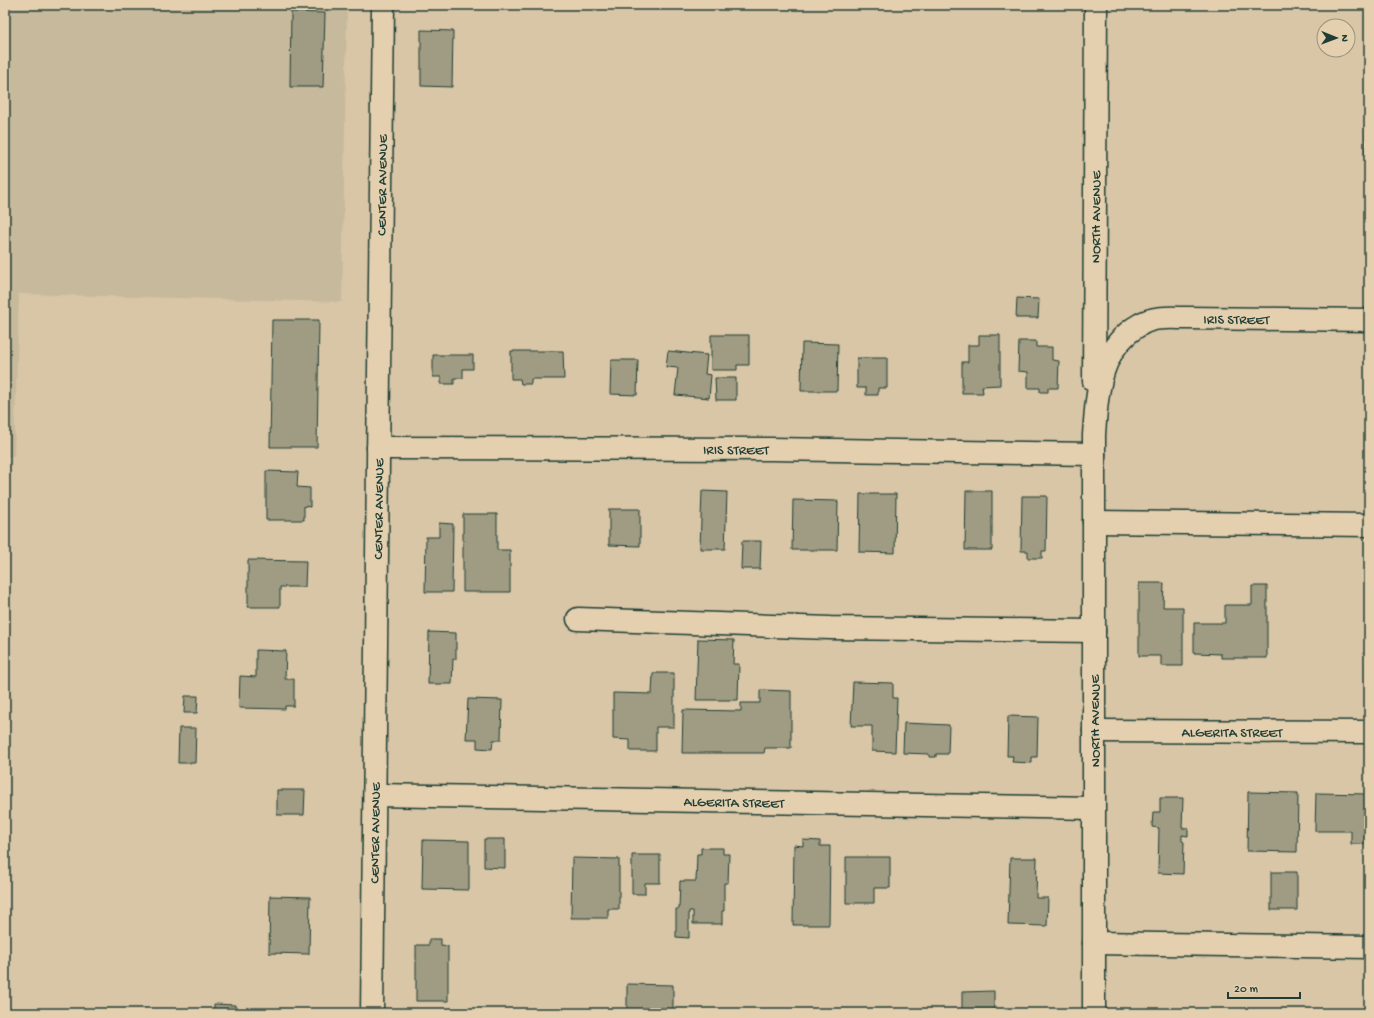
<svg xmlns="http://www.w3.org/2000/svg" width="1374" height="1018" font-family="'Gochi Hand',sans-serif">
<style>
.built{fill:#c7b99c}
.building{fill:#9f9c83;stroke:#1f3d34}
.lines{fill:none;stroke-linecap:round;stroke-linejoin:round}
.minor-casing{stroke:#1f3d34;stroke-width:25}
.minor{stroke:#e4cfae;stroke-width:22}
.labels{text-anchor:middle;stroke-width:3;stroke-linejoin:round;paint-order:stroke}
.street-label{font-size:14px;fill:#1f3d34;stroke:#e4cfae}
</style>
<rect width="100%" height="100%" fill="#d8c6a7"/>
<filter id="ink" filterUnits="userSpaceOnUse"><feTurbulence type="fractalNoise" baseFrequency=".025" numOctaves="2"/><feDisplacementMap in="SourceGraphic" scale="8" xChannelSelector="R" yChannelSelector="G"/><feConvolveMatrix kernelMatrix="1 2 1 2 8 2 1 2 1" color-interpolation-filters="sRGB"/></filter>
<g filter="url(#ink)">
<!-- built -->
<path class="built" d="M5 5H347L342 302 19 294 14 457H5Z"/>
<!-- building -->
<path class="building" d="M291 12 325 13 323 87H290Z
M421 30 453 31 452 87 421 86Z
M1366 122H1369V156L1365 155Z
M1017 298 1039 299 1038 318H1016Z
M272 320H319L317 447H270Z
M711 335H749V365H737V370H711Z
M979 335H1000V385L982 386 983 393H962V362H968V345H979Z
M1019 341H1036V347H1052V360L1059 361 1058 388H1048V392H1040V388H1028V372L1018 371Z
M802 343 838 344 837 391H801Z
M511 351H563L564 379H531V384H521L520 379H511Z
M668 351 707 355 705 374 711 375 709 398 675 395 678 368 666 367Z
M433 355H473V369H463V378H454V384H441V377H433Z
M857 358H887V388H878V395H866V388H857Z
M611 360H638L637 395 610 394Z
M715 378H736V400H716Z
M266 471 298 472 297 487 310 488V507L304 506V520H266Z
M702 491 727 492 725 549H700Z
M966 491H992V550H965Z
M860 494H896L895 553 859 552Z
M1022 496H1047L1046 551H1042V558H1028V551H1021Z
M793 500 838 501 837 550H792Z
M609 509H640V546L609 545Z
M463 514H497V550H510V592H463Z
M439 523 453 524 452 592H425L426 537H439Z
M742 541H761L760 569H741Z
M248 560 306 561 305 587H280V607H248Z
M1139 583H1164L1163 607H1183V666H1161V656H1139Z
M1252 586H1267V658H1221V654L1194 653V623H1225V605H1252Z
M429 632 456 633V659H453L452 684H428Z
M698 639 734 640 733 664H739L738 700H696Z
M256 650 286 651 285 679H294V706H285V709L239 708 240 676 256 677Z
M653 673H674V727H656V751H630V740L613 739V693L652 694Z
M853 682 893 683V698H897L895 752 872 751V726H851Z
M760 690 791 691V748H765L764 753H682L683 710 741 711V703H760Z
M185 696H198L197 713H184Z
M468 699 502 700 501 740H493L492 749 477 748V739H466Z
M1008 716 1038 717 1037 757H1032V763L1012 762 1013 756H1007Z
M904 723 949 725 948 754H936V757H929V754L903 753Z
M179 728H196L195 763H178Z
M277 790H305L304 815H277Z
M1248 792 1298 793 1297 852 1247 851Z
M1316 793 1367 794V844H1351V831H1315Z
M1160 798H1183L1182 828H1188V836L1182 835V841L1184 842 1183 874 1158 873 1159 828 1152 827 1153 812H1160Z
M484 839H505V868L484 867Z
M423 840 469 841V890L422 889Z
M803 840 820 841V846H830L829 925H793L794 845 803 846Z
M701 848H723V854H729L728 883H724V911H722V924H693V911H689V938L676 937V909H679L680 881H696L697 854H701Z
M632 855H660V883H645V894H632Z
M846 857H890V888H874V903H846Z
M572 858 619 859V909H608V918H571Z
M1010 858H1037L1036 898H1048L1047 926 1008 925Z
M1271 872H1297V910H1271Z
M270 896 310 897 309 954 269 953Z
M429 939H441V945L448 946V1001H416V945H429Z
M627 984 673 985V1013H627Z
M994 991V1013H972V1011L962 1010V992Z
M214 1004 235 1005V1013H214Z"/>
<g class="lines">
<!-- minor casing -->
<g class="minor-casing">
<g id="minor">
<path id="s1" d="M1094 381 1096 5"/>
<path id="s2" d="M378 448 771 449 1094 454"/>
<path d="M1094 522 1369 525"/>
<path d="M578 619 830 628 1094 631"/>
<path id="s3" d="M1094 731 1369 732"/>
<path id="s4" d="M375 795 1093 808"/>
<path d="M1094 943 1369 947"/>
<path id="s5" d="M372 1013 383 5"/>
<path id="s6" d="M1094 1013V435C1097 393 1099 347 1141 324 1154 316 1172 318 1186 318L1369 320"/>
</g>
</g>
<!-- minor -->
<use href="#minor" class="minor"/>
</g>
</g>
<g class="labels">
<!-- street labels -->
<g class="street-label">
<text dy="5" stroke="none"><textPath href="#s5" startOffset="828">CENTER AVENUE</textPath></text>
<text dy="5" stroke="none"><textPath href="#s1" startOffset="164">NORTH AVENUE</textPath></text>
<text dy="5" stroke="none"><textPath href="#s6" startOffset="801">IRIS STREET</textPath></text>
<text dy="5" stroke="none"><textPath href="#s2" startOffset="358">IRIS STREET</textPath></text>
<text dy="5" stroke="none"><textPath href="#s5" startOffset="504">CENTER AVENUE</textPath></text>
<text transform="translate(1094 721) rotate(-90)" y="5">NORTH AVENUE</text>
<text dy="5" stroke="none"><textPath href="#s3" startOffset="138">ALGERITA STREET</textPath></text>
<text dy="5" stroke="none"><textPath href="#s4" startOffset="359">ALGERITA STREET</textPath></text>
<text dy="5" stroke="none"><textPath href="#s5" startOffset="180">CENTER AVENUE</textPath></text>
</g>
</g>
<!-- margin -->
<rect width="1374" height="1018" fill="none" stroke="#e4cfae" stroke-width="20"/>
<rect x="10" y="10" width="1354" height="998" fill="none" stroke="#1f3d34" stroke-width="1.5" filter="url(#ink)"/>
<!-- north arrow -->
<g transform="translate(1336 38) rotate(91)"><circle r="19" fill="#e4cfae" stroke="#95957d"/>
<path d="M0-3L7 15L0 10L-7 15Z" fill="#1f3d34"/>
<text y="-6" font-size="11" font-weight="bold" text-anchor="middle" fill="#1f3d34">N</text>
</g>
<!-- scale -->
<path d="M1228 992v6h72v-6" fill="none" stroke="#1f3d34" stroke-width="2"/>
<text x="1234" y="992" font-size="12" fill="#1f3d34" stroke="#e4cfae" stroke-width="3" paint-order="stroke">20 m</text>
</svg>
